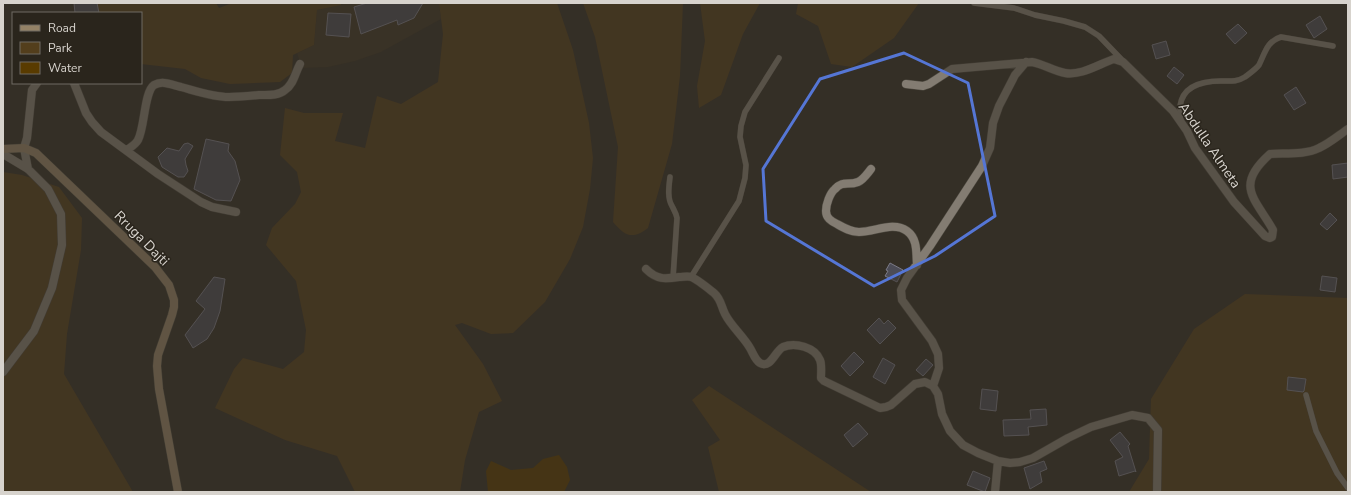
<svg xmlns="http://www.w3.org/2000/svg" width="1351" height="495" font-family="'Nunito Sans',sans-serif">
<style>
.built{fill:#3e3526}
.green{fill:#533e1c}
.water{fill:#593b00}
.building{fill:#4c4c56;stroke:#7b7a86}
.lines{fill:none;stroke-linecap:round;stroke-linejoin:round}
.lane-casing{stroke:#504c43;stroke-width:6}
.street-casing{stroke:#504c43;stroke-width:9}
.secondary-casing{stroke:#504c43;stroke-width:9}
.lane{stroke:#837c72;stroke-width:5.5}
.street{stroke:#837c72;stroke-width:8}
.secondary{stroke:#948266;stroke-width:8}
.marked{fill:none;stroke:#5576d5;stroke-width:3;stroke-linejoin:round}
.labels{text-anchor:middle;stroke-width:3;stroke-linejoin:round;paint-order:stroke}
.street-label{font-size:14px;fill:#d7d3cd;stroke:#2a251c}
</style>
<rect width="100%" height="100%" fill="#342f26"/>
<!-- built -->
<path class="built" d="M347 3H439L441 19 381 52 355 61 328 67 302 68 297 53 314 45 317 10Z"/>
<!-- green -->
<path class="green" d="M97 3H216L219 8 232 3H341V5L317 10 314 45 293 55 292 73 280 82 230 84 201 78 185 69 141 64V13H99Z
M439 3H557L573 50 589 123 593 158 590 189 583 227 570 259 545 302 513 333 491 334 462 323 455 325 483 364 502 401 479 412 465 460 460 492H355L337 456 285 440 215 408 234 369 243 358 283 369 304 352 306 330 296 281 266 245 272 228 295 204 301 192 297 172 280 155 285 108 304 113H343L335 141 365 148 377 96 401 104 438 82 443 34Z
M583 3H683L680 76 672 144 648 228C632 240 625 236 613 222L618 147 595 37Z
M700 3H760L743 34 721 95 699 108 697 86 705 41Z
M798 3H919L894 38 852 67 831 64 818 26 796 14Z
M3 172 22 175 59 187 82 218 81 250 67 334 64 374 133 492H3Z
M1245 294 1348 298V492H1129L1149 459 1151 399 1194 329Z
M709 386 871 492H719L708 447 720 440 692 400Z"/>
<!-- water -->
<path class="water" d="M559 455 567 467 570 480 564 492H488L486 471 491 461 511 470 533 468 543 459Z"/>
<!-- building -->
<path class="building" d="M74 3H97L99 13H75Z
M367 3H423L414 18 398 25 397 20 361 34 354 7Z
M328 13 351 14 349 37 326 35Z
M1320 16 1327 29 1314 38 1306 25Z
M1238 24 1247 33 1235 44 1226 34Z
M1166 41 1170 55 1156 59 1152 45Z
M1174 67 1184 75 1177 84 1167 76Z
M1296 87 1306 103 1294 110 1284 95Z
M206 139 229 144 228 151 235 161 240 180 231 201 216 200 194 189Z
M188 143 193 146 185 159 186 165 188 171 184 177H178L162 167 158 157 167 148 179 151 184 144Z
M1348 163V177L1333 179 1332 165Z
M1330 213 1337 220 1327 230 1320 224Z
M890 263 903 270 897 282 885 276 888 271 886 270Z
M1322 276 1337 278 1335 292 1320 290Z
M214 277 225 279 220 311 214 328 207 339 193 348 185 335 205 309 196 301Z
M879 318 884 324 888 320 896 328 880 344 867 330Z
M854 352 864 362 850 376 841 366Z
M883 358 895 365 885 384 873 377Z
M926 359 933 365 923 376 916 370Z
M1288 377 1306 379 1304 391 1303 392 1287 390Z
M982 389 998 391 996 411 980 409Z
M1046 409 1047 425 1028 427 1029 435 1004 436 1003 420 1031 419 1030 410Z
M858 423 868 434 853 447 844 435Z
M1120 432 1130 444 1128 446 1136 472 1135 471 1119 476 1115 461 1123 457 1110 440Z
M1044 461 1047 469 1040 472 1042 482 1030 489 1024 468Z
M973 471 990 478 985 492 967 485Z"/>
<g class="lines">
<!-- lane casing -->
<g class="lane-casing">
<path id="lane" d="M974 3 1014 8 1035 15 1064 21 1085 27 1099 36 1123 61
M1181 121C1180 116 1180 111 1180 106 1183 85 1204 81 1221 81 1230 81 1237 82 1245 77 1249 74 1256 69 1259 65 1265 53 1267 41 1281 37L1333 46
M670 177C669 186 667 198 672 206 674 210 676 213 677 218L673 278
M691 277 739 201 745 178 746 165 740 137 741 126 745 112 779 58
M1306 395 1316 431 1337 473 1348 488"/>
</g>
<!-- street casing -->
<g class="street-casing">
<path id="street" d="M74 83 86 113 92 122 101 132 158 174 201 202 212 207 236 212
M906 84 923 86 929 84 952 69 1032 62C1043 64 1054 71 1065 73 1081 76 1099 64 1114 59L1123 62 1173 111 1187 131 1195 148 1234 202 1265 236 1270 238 1272 237 1273 230C1255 198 1234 186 1270 154 1286 153 1305 155 1319 148 1330 143 1339 135 1348 129
M127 150C131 147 136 144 138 140 145 127 144 92 154 85 163 80 172 85 181 87 196 91 213 97 229 97 239 97 249 96 259 95 268 95 278 96 285 90 294 84 295 73 300 64
M3 154 28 169 48 189 61 214 62 245 52 288 34 331 3 372
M28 169 24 148 27 138 32 90 37 83
M871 169C867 174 863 180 858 182 848 186 843 180 835 189 830 193 826 204 826 211 826 218 831 221 837 224 844 228 851 232 859 232 875 232 893 221 907 231 918 239 916 253 917 265
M646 269C657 280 665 279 679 277 683 277 688 276 691 277 697 279 709 289 714 293 721 299 721 306 725 314 731 326 743 336 750 348 753 353 755 360 760 363 771 369 775 351 783 347 795 342 815 347 820 360 822 365 821 372 821 378L824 381 880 408 886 407 891 405 915 384 925 382 933 386 938 394 942 414 950 431 963 445 978 453 998 461 1010 463 1020 462 1033 458 1068 438 1091 427 1132 415 1148 418 1158 430 1157 492
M933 386 939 368 938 354 932 341 902 300 901 290 907 278 930 246 982 166 990 148 993 123 999 106 1015 75 1026 62
M995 492 998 461"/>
</g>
<!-- secondary casing -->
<g class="secondary-casing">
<path id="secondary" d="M3 149 24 148 36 153 155 267 169 285 174 300V307L172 315 158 355 157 366 159 389 178 492"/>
</g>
<!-- lane -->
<use href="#lane" class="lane"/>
<!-- street -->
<use href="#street" class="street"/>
<!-- secondary -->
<use href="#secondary" class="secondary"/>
</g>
<!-- marked area -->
<path d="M0 0H1351V495H0ZM904 53 968 83 995 216 935 256 874 286 766 221 763 169 820 79Z" fill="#342f26" fill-opacity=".55" fill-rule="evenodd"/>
<path class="marked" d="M904 53 968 83 995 216 935 256 874 286 766 221 763 169 820 79Z"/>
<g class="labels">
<!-- street labels -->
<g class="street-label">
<text transform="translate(1210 145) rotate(56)" y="5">Abdulla Almeta</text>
<text transform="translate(142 238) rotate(45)" y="5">Rruga Dajti</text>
</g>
</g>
<!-- border -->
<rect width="1351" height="495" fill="none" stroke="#d7d3cd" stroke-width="8"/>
<!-- legend -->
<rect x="12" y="12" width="130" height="72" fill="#2a251c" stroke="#6f6b63"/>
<rect x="20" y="25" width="20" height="6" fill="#948266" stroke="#6f6b63"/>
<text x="48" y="32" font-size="12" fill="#d7d3cd">Road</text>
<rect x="20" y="42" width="20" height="12" fill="#533e1c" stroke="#6f6b63"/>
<text x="48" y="52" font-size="12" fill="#d7d3cd">Park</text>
<rect x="20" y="62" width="20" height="12" fill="#593b00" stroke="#6f6b63"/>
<text x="48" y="72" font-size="12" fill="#d7d3cd">Water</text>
</svg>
